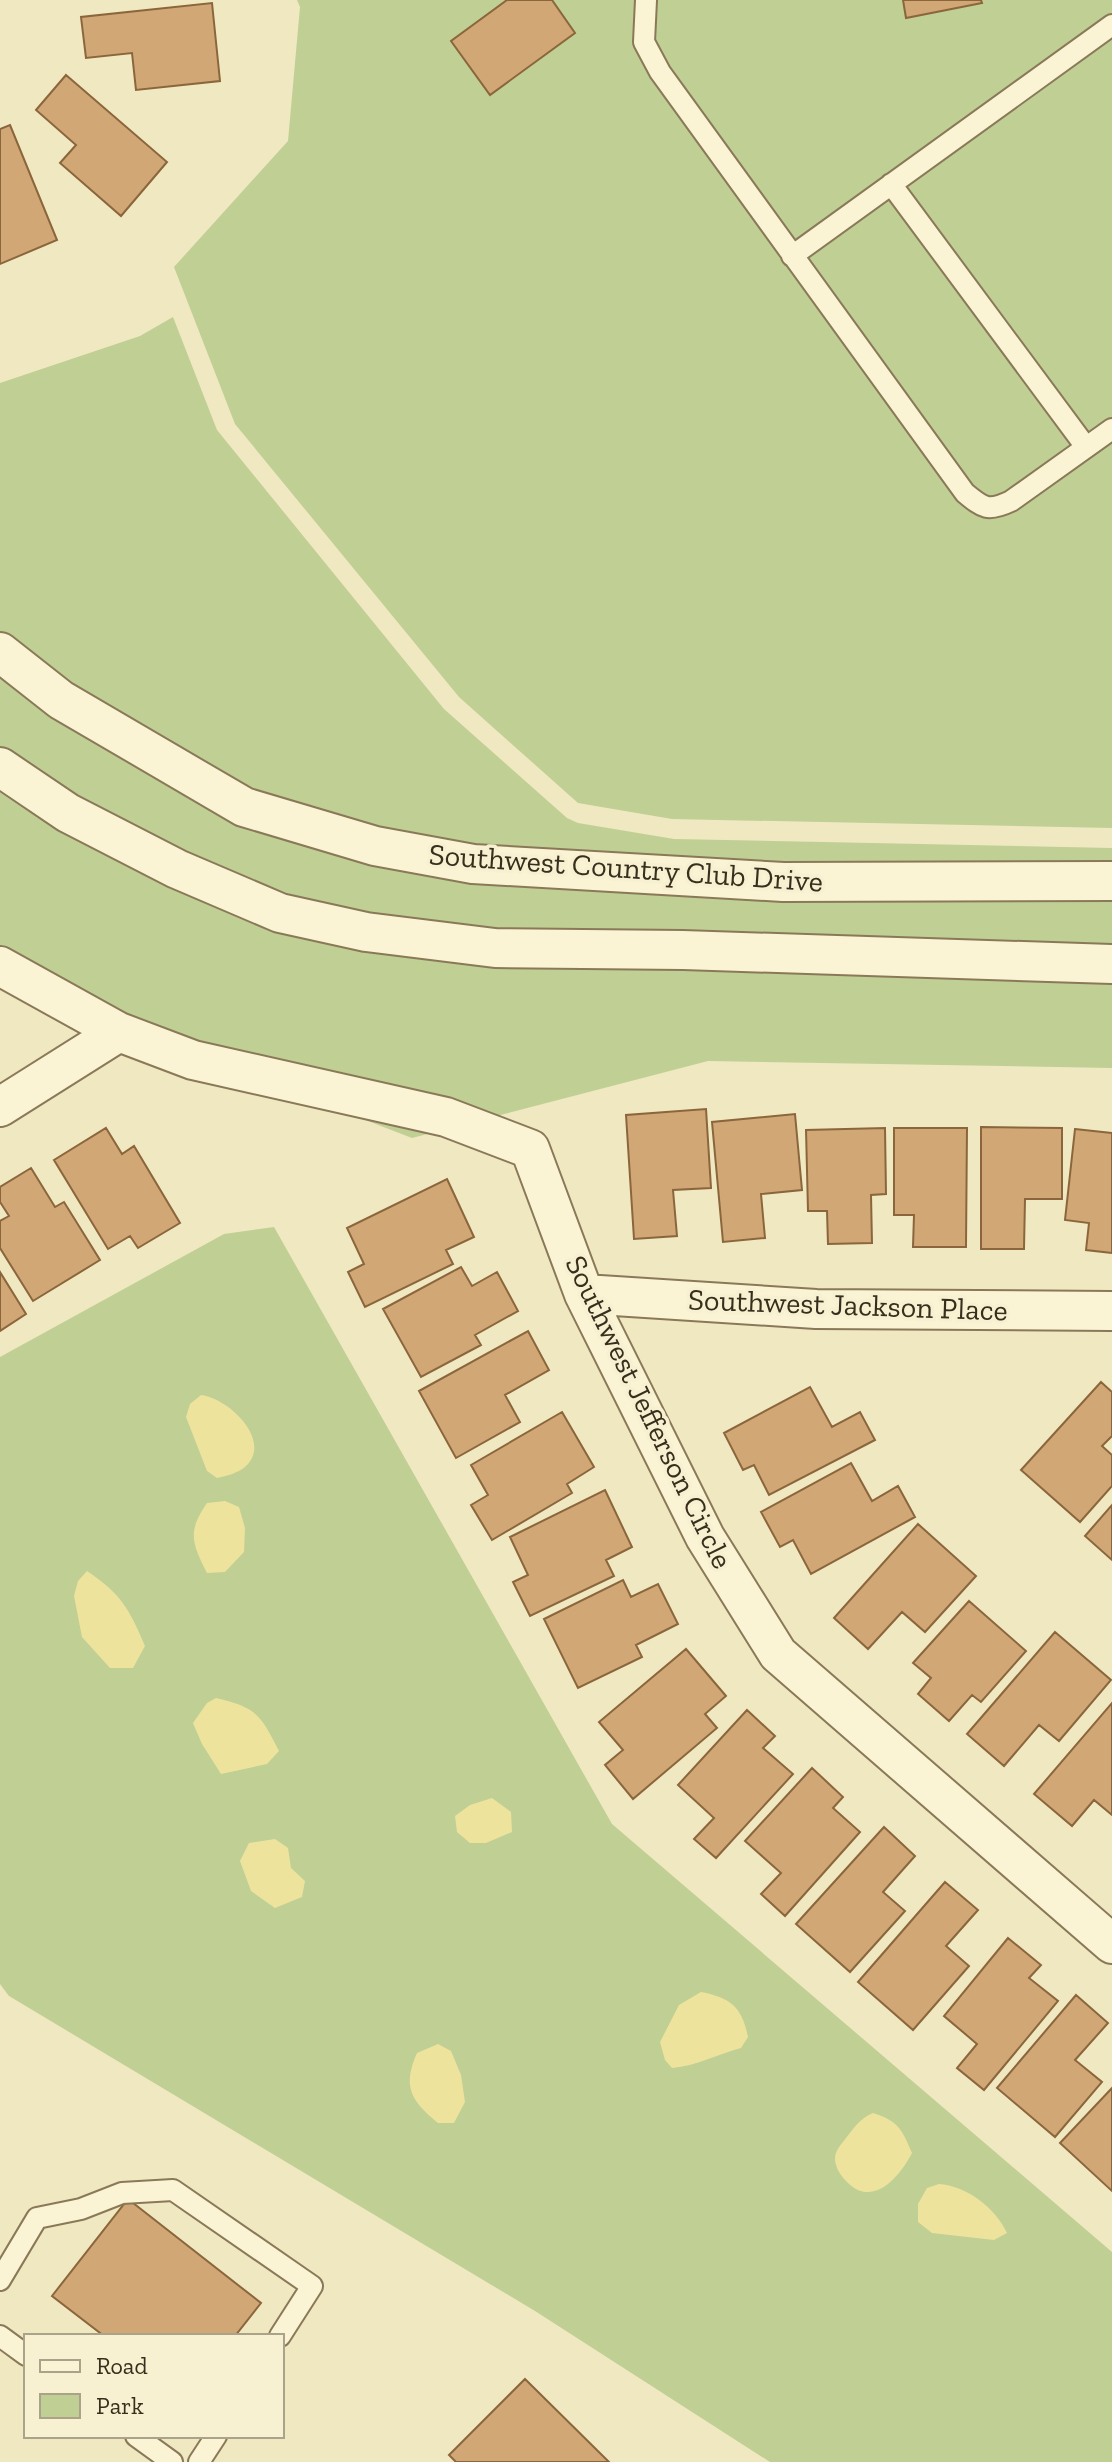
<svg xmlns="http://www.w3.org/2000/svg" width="1112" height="2462" font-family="'Zilla Slab',serif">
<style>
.green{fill:#c0cf94}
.sand{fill:#ede39d}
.building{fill:#d0a775;stroke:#8b663c;stroke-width:2}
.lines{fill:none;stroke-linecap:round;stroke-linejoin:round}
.lane-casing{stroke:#8a7958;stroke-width:24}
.street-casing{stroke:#8a7958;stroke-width:42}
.lane{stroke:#faf4d5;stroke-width:20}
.street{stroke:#faf4d5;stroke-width:38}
.labels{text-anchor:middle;stroke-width:7;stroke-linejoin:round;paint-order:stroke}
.street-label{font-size:30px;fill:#392e1d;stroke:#f7f1d1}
</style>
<rect width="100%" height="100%" fill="#f0e8c1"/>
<!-- green -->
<path class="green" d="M297 0H1112V828L672 819 578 803 459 697 235 424 174 267 288 141 300 7Z
M173 317 217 430 444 709 567 818 578 823 674 839 1112 848V1068L708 1061 412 1138 200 1056 0 972V383L140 336Z
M274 1227 612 1824 1112 2252V2462H770L535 2311 9 1996 0 1984V1357L224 1234Z"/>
<!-- sand -->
<path class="sand" d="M201 1395C228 1398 273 1440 246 1466 239 1473 226 1476 217 1478L207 1471 186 1417 190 1404Z
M225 1501 239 1507 245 1528 244 1552 225 1572 207 1573C192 1543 187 1532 207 1503Z
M87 1571C121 1594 129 1608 145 1646L133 1668H110L82 1637 74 1596 78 1581Z
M216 1698C256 1707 261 1715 279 1751L267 1764 221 1774 202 1744 193 1723 207 1703Z
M492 1798 511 1812 512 1832 486 1843H470L457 1832 455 1816 470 1805Z
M275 1839 288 1848 291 1868 305 1881 302 1897 275 1908 251 1891 240 1861 249 1843Z
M701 1992C731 1998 742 2007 748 2037L741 2048C718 2054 696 2066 672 2068L665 2060 660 2042 679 2005Z
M438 2044 451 2051 461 2075 465 2102 454 2123H438C411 2101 402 2087 417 2053Z
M873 2113C898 2121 902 2129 912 2153 899 2178 872 2209 846 2181 841 2176 835 2167 835 2159 835 2150 841 2145 846 2138 855 2127 859 2119 873 2113Z
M939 2184C966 2186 995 2207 1007 2233L994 2240 932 2233 918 2222V2204L927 2188Z"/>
<!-- building -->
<path class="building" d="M507 0H552L575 33 490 95 451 41Z
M903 0H981L982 3 906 18Z
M212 3 220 81 136 90 132 53 86 58 81 17Z
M66 75 167 162 121 216 60 163 76 145 36 110Z
M10 125 57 240 0 264V129Z
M706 1109 711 1188 673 1190 677 1236 634 1239 626 1115Z
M795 1114 802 1190 761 1194 765 1238 723 1242 712 1122Z
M981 1127 1062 1128V1199H1025L1024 1249H981Z
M106 1128 122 1154 134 1146 180 1223 138 1248 130 1236 108 1249 54 1160Z
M885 1128 886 1194 871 1195 872 1243 828 1244 827 1211H808L806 1130Z
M894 1128H967L966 1247H913L914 1215H894Z
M1075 1129 1112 1133V1253L1086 1250 1089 1223 1065 1220Z
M31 1168 55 1207 64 1202 100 1260 33 1301 0 1248V1221L9 1216 0 1202V1187Z
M447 1179 474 1237 446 1250 453 1264 365 1307 348 1272 364 1264 347 1228Z
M461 1267 472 1286 497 1272 518 1311 475 1335 481 1345 421 1377 383 1309Z
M0 1272 26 1314 0 1331Z
M528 1331 549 1370 505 1395 520 1422 456 1458 419 1391Z
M1101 1382 1112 1392V1436L1102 1446 1112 1455V1486L1080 1522 1021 1470Z
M810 1387 832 1427 860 1412 875 1440 769 1495 754 1465 743 1470 724 1433Z
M562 1412 594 1467 567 1484 572 1493 492 1540 471 1505 488 1495 471 1465Z
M851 1463 872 1501 898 1486 915 1517 811 1574 793 1540 780 1547 761 1512Z
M605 1490 632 1547 606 1560 614 1576 530 1616 513 1582 528 1575 510 1537Z
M1112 1505V1560L1085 1536Z
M918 1524 976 1576 925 1632 902 1612 868 1649 834 1618Z
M623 1580 631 1597 658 1584 678 1624 636 1645 642 1657 578 1688 544 1619Z
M969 1601 1026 1651 981 1702 972 1695 949 1721 918 1694 931 1678 913 1663Z
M1055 1632 1111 1680 1059 1741 1039 1725 1004 1766 967 1734Z
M686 1649 726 1696 705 1714 717 1728 633 1799 605 1765 623 1750 599 1722Z
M1112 1703V1815L1094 1800 1072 1826 1034 1794Z
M747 1710 775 1736 763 1748 793 1774 716 1858 694 1839 714 1818 678 1785Z
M812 1768 843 1797 833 1808 860 1832 785 1916 761 1894 781 1873 745 1841Z
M884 1827 915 1856 883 1892 905 1911 850 1972 796 1924Z
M945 1882 978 1910 946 1946 969 1966 913 2030 858 1982Z
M1008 1938 1041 1965 1029 1978 1058 2001 984 2090 957 2068 977 2044 944 2016Z
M1076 1995 1108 2023 1075 2060 1102 2082 1055 2137 997 2088Z
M1112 2088V2191L1060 2143Z
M128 2199 261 2303 235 2336H104L52 2296Z
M525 2379 609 2462H456L449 2455Z"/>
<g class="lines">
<!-- lane casing -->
<g class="lane-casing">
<path id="lane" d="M646 0 644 42 660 72 965 493C983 508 988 512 1011 501L1112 429
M891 184 1086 447
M792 256 1112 25
M0 2280 37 2218 81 2209 122 2193 173 2190 312 2286 280 2336
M0 2336 26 2355
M136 2436 172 2462
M199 2462 216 2436"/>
</g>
<!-- street casing -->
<g class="street-casing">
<path id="street" d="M0 652 61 700 244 807 375 846 473 864 783 882 1112 881
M0 767 68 813 177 869 280 913 366 932 495 948 683 950 1112 964
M0 966 119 1032 193 1060 446 1117 530 1149 584 1294 705 1537 778 1654 1112 1944
M0 1107 119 1032
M584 1294 816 1309 1112 1311"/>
</g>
<!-- lane -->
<use href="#lane" class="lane"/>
<!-- street -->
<use href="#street" class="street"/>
</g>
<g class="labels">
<!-- street labels -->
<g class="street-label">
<text transform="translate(626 868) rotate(4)" y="10">Southwest Country Club Drive</text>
<text transform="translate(848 1305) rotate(2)" y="10">Southwest Jackson Place</text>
<text transform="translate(649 1412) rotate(64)" y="10">Southwest Jefferson Circle</text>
</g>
</g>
<!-- legend -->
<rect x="24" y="2334" width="260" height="104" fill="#f7f1d1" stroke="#aba389" stroke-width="2"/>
<rect x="40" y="2360" width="40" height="12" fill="#faf4d5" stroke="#aba389" stroke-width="2"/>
<text x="96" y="2374" font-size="24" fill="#392e1d">Road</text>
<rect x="40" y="2394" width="40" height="24" fill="#c0cf94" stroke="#aba389" stroke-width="2"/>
<text x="96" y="2414" font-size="24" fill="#392e1d">Park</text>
</svg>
